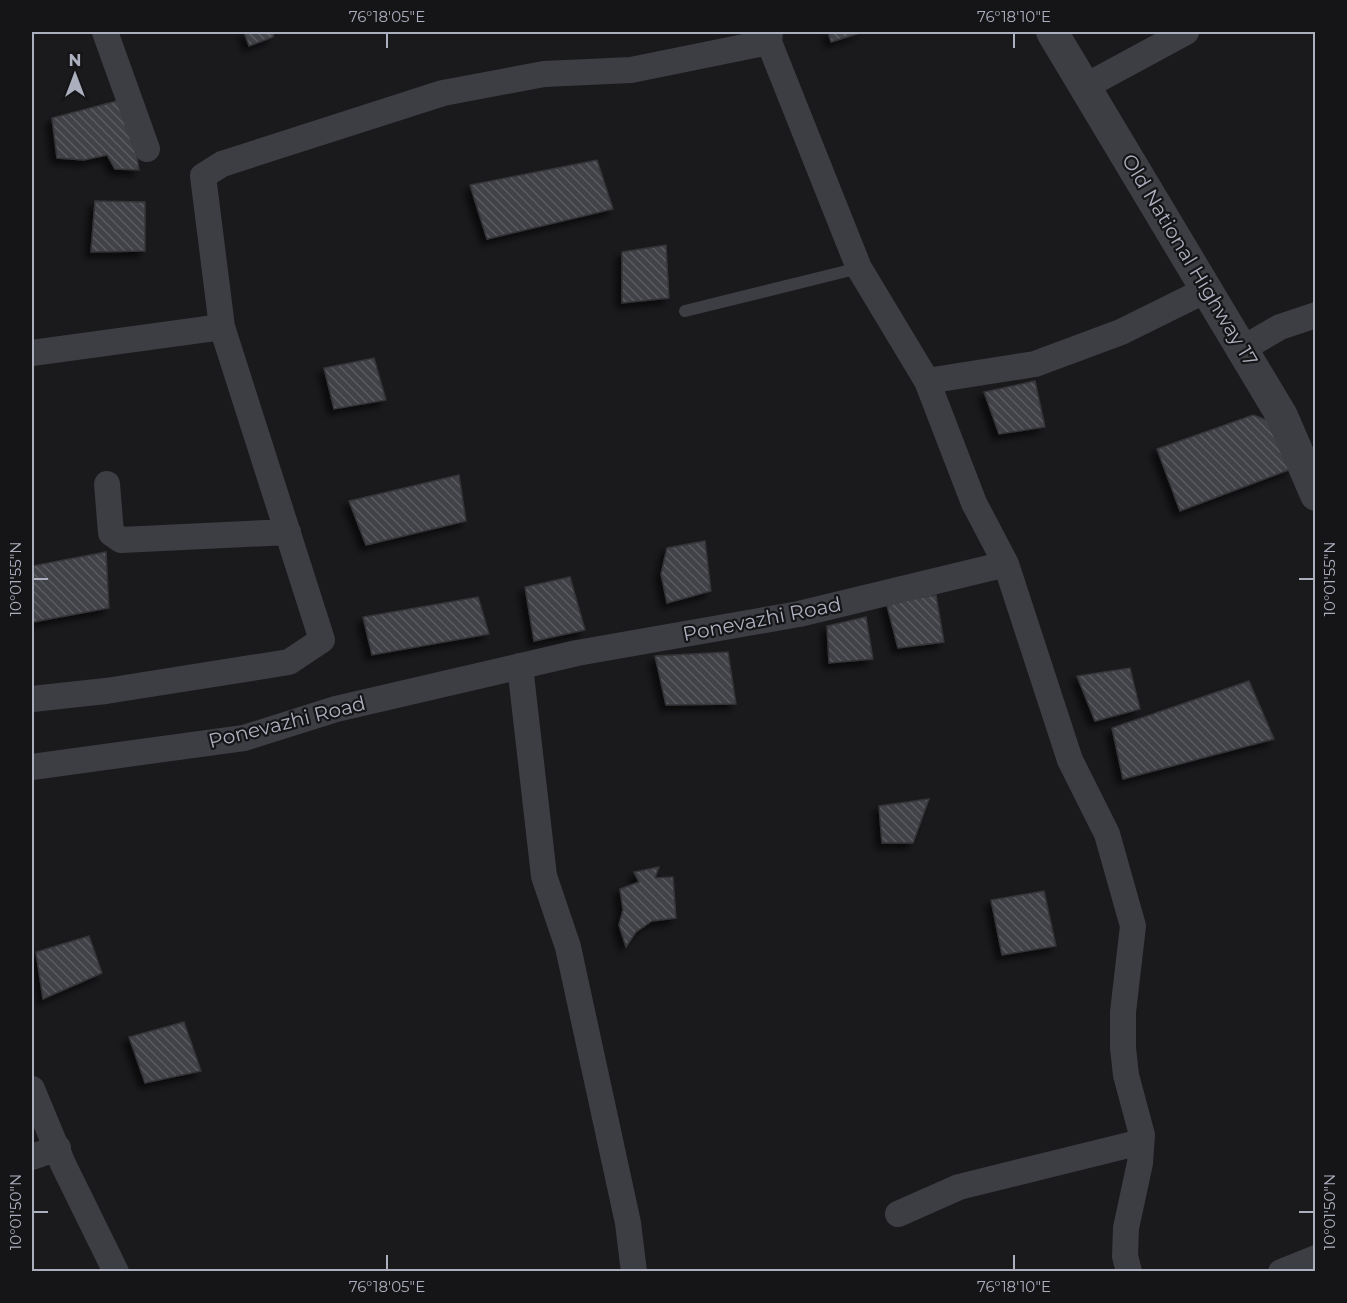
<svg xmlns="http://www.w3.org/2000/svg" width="1347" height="1303" font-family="Montserrat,sans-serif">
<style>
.building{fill:url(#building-back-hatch);stroke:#343439;stroke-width:1.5;filter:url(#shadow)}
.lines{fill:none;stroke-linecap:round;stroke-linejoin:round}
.service{stroke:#3d3d44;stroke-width:12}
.minor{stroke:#3d3d44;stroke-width:26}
.tertiary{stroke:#3d3d44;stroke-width:32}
.ticks{fill:none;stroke:#acafbd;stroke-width:2}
.labels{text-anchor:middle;stroke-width:4.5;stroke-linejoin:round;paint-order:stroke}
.street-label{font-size:20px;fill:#acafbd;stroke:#151518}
.neatline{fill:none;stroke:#acafbd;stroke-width:2}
.ticks-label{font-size:15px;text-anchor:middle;fill:#acafbd}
</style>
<defs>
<pattern id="building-back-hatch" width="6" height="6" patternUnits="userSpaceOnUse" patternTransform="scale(1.5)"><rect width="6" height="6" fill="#414247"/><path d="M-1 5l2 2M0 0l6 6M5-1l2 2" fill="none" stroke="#5a5b60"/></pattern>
<filter id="shadow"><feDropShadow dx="-5.5" dy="5.5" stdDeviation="3" flood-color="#0009"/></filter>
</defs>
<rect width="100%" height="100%" fill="#1a1a1d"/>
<!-- building -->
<path class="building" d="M244 32H274L273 37 249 46Z
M828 32H863L831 42Z
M128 98 139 170 115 169 107 155 84 160 57 158 52 118Z
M597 160 613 209 487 239 470 185Z
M95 201 145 202V251L91 252Z
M666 245 669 298 622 303V252Z
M374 358 386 400 334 409 324 368Z
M1035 381 1045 427 999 434 984 392Z
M1253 415 1275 423 1291 469 1180 511 1157 449Z
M459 475 466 521 366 545 349 501Z
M705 541 711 591 667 603 661 574 667 548Z
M106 552 109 608 33 622 32 566Z
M570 577 585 630 534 641 525 587Z
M936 595 944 642 898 648 886 602Z
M478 597 489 634 372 655 363 617Z
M866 617 873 659 829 663 827 626Z
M728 652 736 704 666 705 655 656Z
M1130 668 1140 709 1095 721 1077 676Z
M1249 681 1274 739 1123 779 1112 728Z
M929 799 913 843H882L879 806Z
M659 867 655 878 673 877 676 918 652 921 636 932 626 947 619 925 623 910 620 889 639 882 634 872Z
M1044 891 1056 946 1002 955 991 900Z
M89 936 102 973 43 999 36 952Z
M184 1022 201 1071 145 1083 129 1037Z"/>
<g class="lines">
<!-- service -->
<path class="service" d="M685 311 859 268"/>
<!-- minor -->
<path class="minor" d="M105 32 147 149
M770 32 769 42 859 268 927 381
M1086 86 1186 32
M222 327 203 176 222 164 443 93 544 74 631 70 769 42
M1242 349 1280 327 1316 315
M32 353 222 327 322 640 289 662 106 691 32 699
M107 484 111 533 121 540 288 532
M1006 564 1070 760 1107 834 1133 926 1123 1012V1048L1126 1075 1142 1135 1140 1163 1126 1228 1125 1256 1129 1272
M520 666 544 876 568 947 628 1223 634 1272
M32 767 244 738 336 709 577 653 799 614 1006 564 974 503 927 381 1035 364 1121 332 1206 290
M32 1089 63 1164 116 1272
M32 1157 58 1148
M898 1214 959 1187 1141 1142
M1281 1272 1316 1258"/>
<!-- tertiary -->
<path class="tertiary" d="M1052 32 1282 416 1316 495"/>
</g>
<!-- ticks -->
<path class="ticks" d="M387 33V48M1014 33V48M33 579H48M1299 579H1314M33 1212H48M1299 1212H1314M387 1255V1270M1014 1255V1270"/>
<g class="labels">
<!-- street labels -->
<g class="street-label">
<text transform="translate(1190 260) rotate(59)" y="7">Old National Highway 17</text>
<text transform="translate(762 619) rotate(-11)" y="7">Ponevazhi Road</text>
<text transform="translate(287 722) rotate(-14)" y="7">Ponevazhi Road</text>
</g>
</g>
<!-- border -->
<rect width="1347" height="1303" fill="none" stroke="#151518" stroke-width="66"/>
<!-- north arrow -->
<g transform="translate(75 75)" stroke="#151518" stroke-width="4.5" paint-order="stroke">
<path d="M0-4.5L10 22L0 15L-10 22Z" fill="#acafbd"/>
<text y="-9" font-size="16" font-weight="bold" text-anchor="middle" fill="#acafbd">N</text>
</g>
<rect x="33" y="33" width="1281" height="1237" class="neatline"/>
<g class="ticks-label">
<text x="387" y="22">76°18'05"E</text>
<text x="1014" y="22">76°18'10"E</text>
<text transform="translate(16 579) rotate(-90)" y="5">10°01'55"N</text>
<text transform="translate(1330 579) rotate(-90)" y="5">10°01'55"N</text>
<text transform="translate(16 1212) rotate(-90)" y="5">10°01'50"N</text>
<text transform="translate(1330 1212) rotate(-90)" y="5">10°01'50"N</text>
<text x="387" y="1292">76°18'05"E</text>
<text x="1014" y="1292">76°18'10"E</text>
</g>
</svg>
